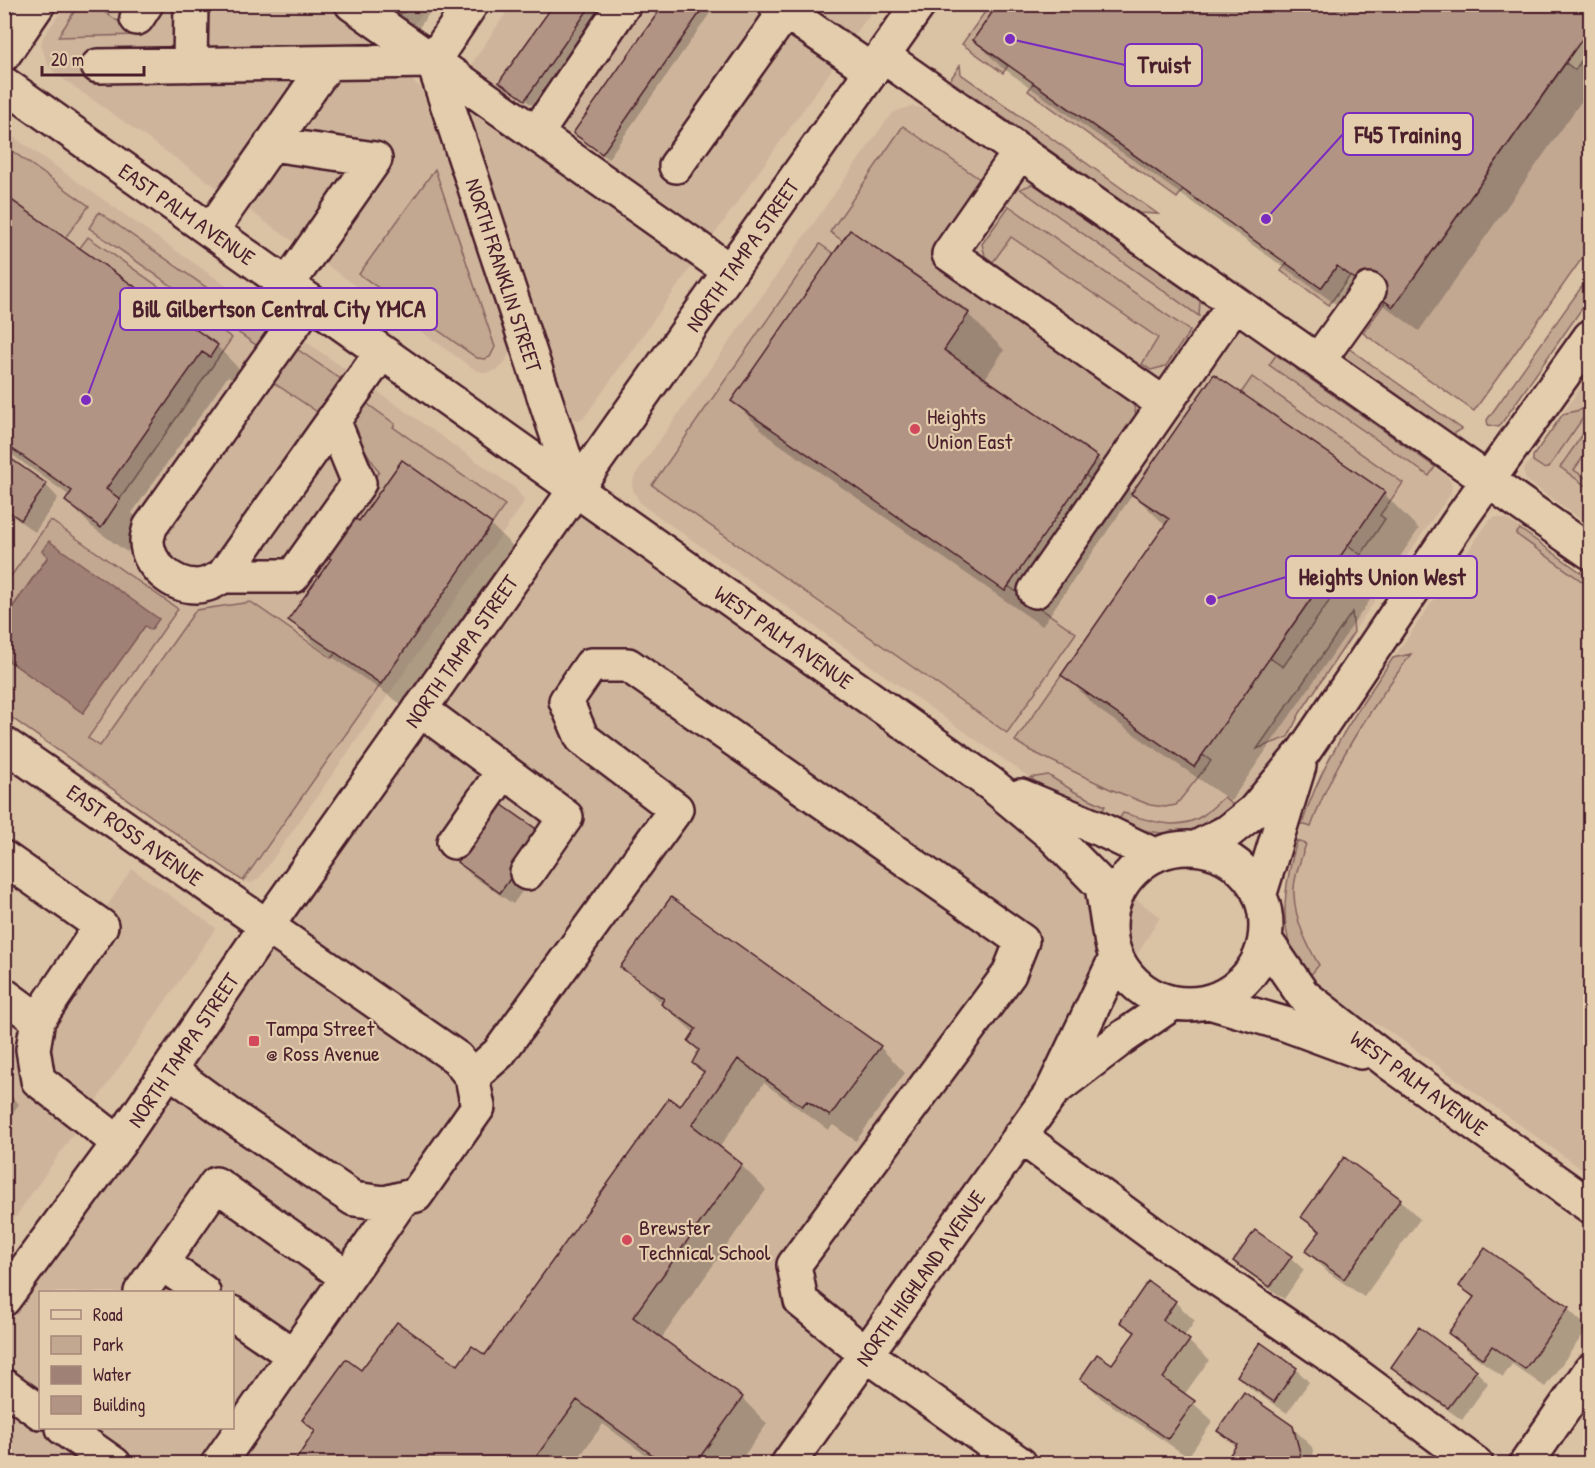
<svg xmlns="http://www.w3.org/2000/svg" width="1595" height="1468" font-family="'Patrick Hand',sans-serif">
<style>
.built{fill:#ceb49b;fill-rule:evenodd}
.green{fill:#c2a791;stroke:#86635e;stroke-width:1.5}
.water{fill:#a08175;stroke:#7e5a57;stroke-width:1.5}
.shadow{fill:#0003}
.building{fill:#b19483;stroke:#4a1f2b;stroke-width:1.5}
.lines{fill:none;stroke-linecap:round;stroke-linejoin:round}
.minor-casing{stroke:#4a1f2b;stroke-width:38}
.major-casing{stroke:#4a1f2b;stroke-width:38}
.minor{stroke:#e3cdad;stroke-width:33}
.major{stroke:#e3cdad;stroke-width:33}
.poi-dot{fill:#d1495b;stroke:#e3cdad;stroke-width:2}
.labels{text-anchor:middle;stroke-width:4.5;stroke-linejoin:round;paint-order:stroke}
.street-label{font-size:22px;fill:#4a1f2b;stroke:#e3cdad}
.poi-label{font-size:22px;fill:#4a1f2b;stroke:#e3cdad;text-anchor:start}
.leader{fill:none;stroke:#7b2cbf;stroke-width:2}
.callout-dot{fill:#7b2cbf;stroke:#e3cdad;stroke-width:2}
.callout{fill:#e3cdad;stroke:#7b2cbf;stroke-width:2}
.callout-label{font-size:24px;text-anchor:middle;font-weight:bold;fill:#4a1f2b}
</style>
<rect width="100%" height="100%" fill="#dac2a5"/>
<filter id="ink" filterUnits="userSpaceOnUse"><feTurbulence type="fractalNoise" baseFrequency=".0167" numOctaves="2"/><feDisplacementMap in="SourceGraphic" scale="12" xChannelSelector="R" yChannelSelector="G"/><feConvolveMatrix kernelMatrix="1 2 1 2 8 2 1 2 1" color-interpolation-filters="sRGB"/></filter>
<g filter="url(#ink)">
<!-- built -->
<path class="built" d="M512 4 750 5 831 63 832 69 583 419 578 420 572 417 570 412 468 106 466 87 473 62Z
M66 5H429L417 21 407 28 378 40 381 80H411L421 88 510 345V352L503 365 497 370 485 373 474 369 55 73 48 65 41 45 43 37Z
M797 5H876L850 42Z
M912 106 928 110 989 152 1448 477 1452 484 1451 493 1336 656 1300 713 1267 776 1250 801 1170 835 1125 826 1043 787 641 504 634 492 632 485 635 475 884 124 894 112Z
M5 131 515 488 524 500 521 507 260 877 252 883 243 881 5 713Z
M1590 374V526L1526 480 1523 471Z
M582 496 1160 917 1095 1024 783 1463 5 1464V1312ZM40 1292H232V1428H40Z
M1495 517 1507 519 1590 579V1175L1392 1033 1338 1003 1323 991 1309 977 1287 932 1285 903 1288 870 1307 807 1321 772 1366 697 1489 521Z
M132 869 216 928 5 1232V1058Z"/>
<!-- green -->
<path class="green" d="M79 4 94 5 138 35 58 37Z
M392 5H410L406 11 395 17 387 12Z
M990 5H998L973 40 1008 66 1003 73 962 44Z
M1590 48V247L1474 411 1363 333 1386 301 1394 306 1566 63 1575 70Z
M960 65 961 74 1158 214 1139 213 950 80Z
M1033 83 1183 190 1177 198 1028 91Z
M903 126 981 180 937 259 941 271 1133 402 1136 415 1092 480 1085 475 1098 457 944 350 969 312 850 230 843 241 830 232Z
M5 146 89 206 65 238 5 195Z
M435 169 495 347 490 357 485 359 477 358 359 274Z
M1033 184 1200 301 1199 316 1020 189Z
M1009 206 1190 331 1166 366 1151 370 1142 364 1158 338 1011 237 993 262 985 256 982 244Z
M99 212 267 330 259 347 89 228Z
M88 237 232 338 120 499 106 489 79 249Z
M820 244 834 254 1005 591 1008 586 1076 633 1007 733 652 485Z
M1287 263 1321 288 1337 266 1350 276 1329 305 1281 271Z
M1590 275V297L1499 427 1488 425 1487 420Z
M1344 345 1462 429 1452 435 1346 360 1342 351Z
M294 347 345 382 322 415 271 381Z
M1276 355 1435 467 1429 476 1269 365Z
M1252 377 1403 483 1380 515 1385 519 1361 555 1348 545 1384 492 1241 393Z
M362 400 395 424 393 427 505 505 492 524 402 460 359 521 349 514 379 472 347 422Z
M1590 401V408L1549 467 1545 469 1533 461V456L1563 414 1584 409Z
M1590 424V447L1574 470 1590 481V489L1560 467Z
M50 520 178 609 88 738 100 746 196 610 251 602 332 658 336 652 381 684 243 881 5 713V658L83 713 145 626 48 556 5 618V585Z
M1520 529 1590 579V587L1516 534Z
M1337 561 1351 570 1283 667 1270 658Z
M1352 612 1354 632 1300 713 1288 737 1257 749Z
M1411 654C1372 708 1333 763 1311 827L1302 824C1321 763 1357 710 1393 658Z
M1061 675 1194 767 1203 755 1211 761 1176 805 1165 807 1150 805 1110 789 1029 750 1015 741Z
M1048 775 1075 792 1105 806 1101 816 1080 808 1030 778Z
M1224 797 1239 810C1228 816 1215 827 1202 830 1175 837 1142 833 1117 822L1123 813C1149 820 1177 832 1202 816 1210 811 1217 803 1224 797Z
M1297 841 1306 844C1301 860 1293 878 1294 894 1295 920 1306 943 1319 965L1309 977C1303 968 1294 959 1291 949 1279 914 1287 875 1297 841Z"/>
<!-- water -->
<path class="water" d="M49 541 159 619 151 630 145 626 83 713 5 658V618L48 557 42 551Z"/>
<!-- shadow -->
<path class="shadow" d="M4 4 10 5 4 14Z
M368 4H436L413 36Z
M555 4H602L532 105 501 82Z
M665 4H713L715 6 608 159 575 133Z
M1581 4 1590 12V89L1419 331 1363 290 1347 312 1000 66 975 40Z
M4 196 217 346 242 372 235 381 228 376 132 513 144 526 127 552 92 527 67 501 70 496 4 449Z
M968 314 1004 350 984 380 1097 458 1133 494H1384L1419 529 1231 801 1099 710 1063 674 1166 526 1133 494 1042 626 769 437 733 401Z
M4 457 46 485 58 498 35 532 4 510Z
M360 523 491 525 517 550 407 708 315 645 290 620Z
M554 847 513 904 471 875 459 862Z
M671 899 880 1047 905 1073 856 1141 833 1125 828 1130 764 1083 719 1148 741 1165 766 1190 661 1339 742 1398 767 1424 738 1464H658L603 1424 574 1464H295L316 1433 303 1420 361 1372 458 1367 485 1357 681 1108 705 1074 694 1062 701 1051 695 1034 622 966Z
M4 1089 19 1104 4 1125Z
M1344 1159 1400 1200 1420 1219 1364 1297 1326 1271 1307 1251 1320 1234 1303 1217Z
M1256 1232 1291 1258 1304 1270 1284 1299 1248 1273 1235 1261Z
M1485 1251 1568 1309 1588 1328 1545 1387 1512 1364 1503 1377 1469 1352 1450 1333 1474 1299 1461 1286Z
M1175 1302 1195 1321 1184 1337 1209 1360 1184 1395 1213 1421 1188 1457 1101 1398 1082 1379 1112 1367 1135 1334 1122 1321Z
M1260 1345 1296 1369 1309 1382 1287 1413 1251 1389 1239 1376Z
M1393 1367 1476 1371 1488 1383 1462 1420 1406 1380Z
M1292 1427 1312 1447 1316 1464H1226L1237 1448 1219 1430Z"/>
<!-- building -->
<path class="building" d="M554 4H592L525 100 499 82Z
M664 4H706L602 154 573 133Z
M998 4H1583L1590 10V28L1393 307 1337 266 1321 288 973 40Z
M4 195 218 345 210 357 202 352 106 489 120 499 101 528 65 501 72 491 4 443Z
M850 230 969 313 944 350 1098 457 1005 591 731 401Z
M1214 374 1385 492 1194 767 1061 675 1169 519 1131 494Z
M4 454 47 484 21 520 4 508Z
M402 460 492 524 381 684 288 620 331 559 326 555 353 517 359 521Z
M498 802 542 833 500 893 457 862Z
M671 897 881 1046 830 1116 807 1101 802 1106 738 1059 692 1125 742 1164 633 1317 743 1397 695 1464H665L577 1400 531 1464H293L315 1431 302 1420 346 1359 361 1370 397 1322 458 1365 472 1346 485 1355 669 1098 680 1106 704 1072 692 1063 699 1050 688 1041 696 1029 661 1004 664 999 620 967Z
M1344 1157 1401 1199 1344 1279 1305 1251 1320 1231 1301 1217Z
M1255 1230 1292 1256 1270 1287 1233 1261Z
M1485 1248 1569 1307 1525 1369 1492 1346 1483 1359 1448 1333 1474 1297 1459 1286Z
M1148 1281 1176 1301 1163 1320 1190 1340 1163 1378 1195 1401 1168 1439 1080 1379 1097 1354 1112 1364 1135 1332 1120 1322Z
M1419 1327 1477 1370 1448 1408 1391 1367Z
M1260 1342 1297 1368 1274 1402 1237 1376Z
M1244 1392 1293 1426 1303 1464H1224L1237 1444 1217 1431Z"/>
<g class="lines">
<!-- minor casing -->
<g class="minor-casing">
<path id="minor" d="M352 4 730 271
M775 4 872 71
M137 18 146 4
M883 56 1590 552
M433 61 575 489
M433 61 471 4
M190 65 191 4
M98 66 433 61
M4 84 991 784 1051 834 1102 886 1109 931
M536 134 624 4
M271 144 375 159 287 285
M1020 152 949 254 1164 404
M676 166 785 12
M211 231 328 63
M310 301 150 527C149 532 147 537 147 541 147 565 173 586 196 586 207 586 215 581 223 576L382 352
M1318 361 1369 290
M223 576H293L359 483 333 420
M1035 591 1235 303
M420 709 566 817 527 873
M4 744 457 1058 472 1077 478 1107 416 1195 385 1203 354 1199 240 1122 169 1070
M1021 796 1100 829 1154 855
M454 842 503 772
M1110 926a78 78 0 1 1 156 0a78 78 0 1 1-156 0Z
M1196 848 1229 831 1254 811 1304 751 1464 514 1590 337
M4 858 101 926 38 1020 33 1049 38 1080 119 1143
M1260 893 1299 766
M1266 941 1303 995 1390 1063 1590 1206
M4 995 38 1020
M1209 1002 1285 1024 1361 1052
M472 1077 499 1053 676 809 582 738 566 701 591 665H628L1022 941 1009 974 794 1265 801 1301 866 1354 1020 1464
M1055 1089 1122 1038 1173 1003
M1020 1136 1161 1240 1328 1354 1476 1464
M161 1263 203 1292
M141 1292 216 1184 347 1277
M232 1313 293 1355
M4 1386 40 1412
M63 1428 114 1464
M218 1464 402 1199
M788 1464 1052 1092 1116 958
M1526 1464 1590 1371"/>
</g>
<!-- major casing -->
<g class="major-casing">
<path id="major" d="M4 54 38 4
M4 1299 119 1143 266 927 919 4"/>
</g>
<!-- minor -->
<use href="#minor" class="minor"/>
<!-- major -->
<use href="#major" class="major"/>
</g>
</g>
<!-- markers -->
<g class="poi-dot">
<circle cx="915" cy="429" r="6"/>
<rect x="248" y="1035" width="12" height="12" rx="3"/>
<circle cx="627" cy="1240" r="6"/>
</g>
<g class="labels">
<!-- street labels -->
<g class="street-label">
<text transform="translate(187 214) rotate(35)" y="8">EAST PALM AVENUE</text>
<text transform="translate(742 255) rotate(-55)" y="8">NORTH TAMPA STREET</text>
<text transform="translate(504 275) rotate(72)" y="8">NORTH FRANKLIN STREET</text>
<text transform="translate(784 637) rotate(35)" y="8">WEST PALM AVENUE</text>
<text transform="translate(461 651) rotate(-55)" y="8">NORTH TAMPA STREET</text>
<text transform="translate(135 835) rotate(35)" y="8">EAST ROSS AVENUE</text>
<text transform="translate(183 1050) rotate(-56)" y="8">NORTH TAMPA STREET</text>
<text transform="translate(1419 1083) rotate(36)" y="8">WEST PALM AVENUE</text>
<text transform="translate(920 1278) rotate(-55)" y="8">NORTH HIGHLAND AVENUE</text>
</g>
<!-- poi labels -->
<g class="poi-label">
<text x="927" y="424">Heights<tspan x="927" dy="25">Union East</tspan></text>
<text x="266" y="1036">Tampa Street<tspan x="266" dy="25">@ Ross Avenue</tspan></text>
<text x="639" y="1235">Brewster<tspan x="639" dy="25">Technical School</tspan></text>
</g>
</g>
<!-- callouts -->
<path class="leader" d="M1010 39L1125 65M1266 219L1343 134M86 400L120 309M1211 600L1286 577"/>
<g class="callout-dot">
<circle cx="1010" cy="39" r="6"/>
<circle cx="1266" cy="219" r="6"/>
<circle cx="86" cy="400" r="6"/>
<circle cx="1211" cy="600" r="6"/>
</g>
<g class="callout">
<rect x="1125" y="44" width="77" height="42" rx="6"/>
<rect x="1343" y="113" width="130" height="42" rx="6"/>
<rect x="120" y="288" width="317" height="42" rx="6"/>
<rect x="1286" y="556" width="191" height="42" rx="6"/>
</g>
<g class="callout-label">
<text x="1164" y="73">Truist</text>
<text x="1408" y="143">F45 Training</text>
<text x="279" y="317">Bill Gilbertson Central City YMCA</text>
<text x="1382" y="585">Heights Union West</text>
</g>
<!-- margin -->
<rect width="1595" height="1468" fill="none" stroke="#e3cdad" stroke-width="24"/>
<rect x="12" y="12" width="1571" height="1444" fill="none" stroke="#4a1f2b" stroke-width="2" filter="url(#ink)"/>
<!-- legend -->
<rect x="39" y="1291" width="195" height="138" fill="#e3cdad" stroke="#a68779" stroke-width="1.5"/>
<rect x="51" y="1310" width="30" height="9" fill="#e3cdad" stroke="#a68779" stroke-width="1.5"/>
<text x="93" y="1321" font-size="18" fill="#4a1f2b">Road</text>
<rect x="51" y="1336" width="30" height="18" fill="#c2a791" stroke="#a68779" stroke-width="1.5"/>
<text x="93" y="1351" font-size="18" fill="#4a1f2b">Park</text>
<rect x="51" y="1366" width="30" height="18" fill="#a08175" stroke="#a68779" stroke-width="1.5"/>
<text x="93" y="1381" font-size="18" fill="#4a1f2b">Water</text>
<rect x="51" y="1396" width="30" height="18" fill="#b19483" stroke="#a68779" stroke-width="1.5"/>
<text x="93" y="1411" font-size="18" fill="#4a1f2b">Building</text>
<!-- scale -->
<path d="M42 66v9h102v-9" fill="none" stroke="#4a1f2b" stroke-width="3"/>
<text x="51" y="66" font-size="18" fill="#4a1f2b" stroke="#e3cdad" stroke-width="4.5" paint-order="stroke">20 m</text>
</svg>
